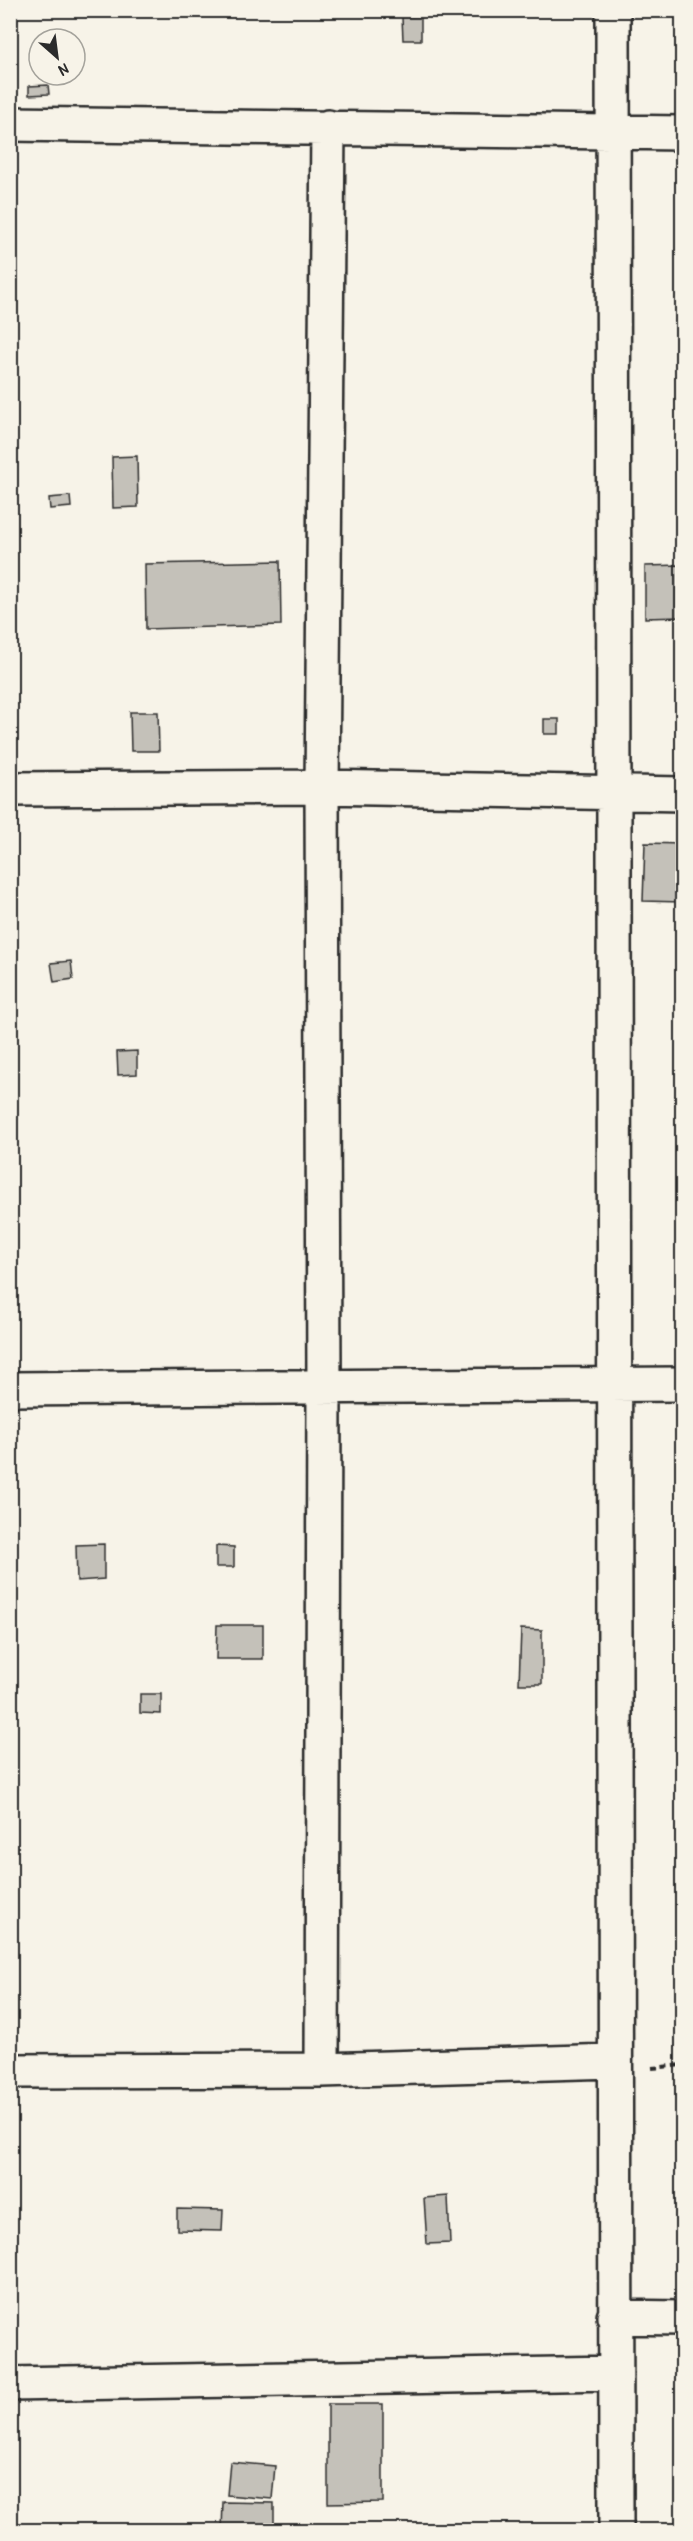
<svg xmlns="http://www.w3.org/2000/svg" width="693" height="2541" font-family="'Patrick Hand',sans-serif">
<style>
.building{fill:#c4c1b9;stroke:#2b2b2b;stroke-width:1.5}
.lines{fill:none;stroke-linecap:round;stroke-linejoin:round}
.minor-casing{stroke:#2b2b2b;stroke-width:38}
.path{stroke:#2b2b2b;stroke-width:4;stroke-dasharray:6 4.5;stroke-linecap:butt}
.minor{stroke:#f7f3e8;stroke-width:33}
</style>
<rect width="100%" height="100%" fill="#f7f3e8"/>
<filter id="ink" filterUnits="userSpaceOnUse"><feTurbulence type="fractalNoise" baseFrequency=".0167" numOctaves="2"/><feDisplacementMap in="SourceGraphic" scale="12" xChannelSelector="R" yChannelSelector="G"/><feConvolveMatrix kernelMatrix="1 2 1 2 8 2 1 2 1" color-interpolation-filters="sRGB"/></filter>
<g filter="url(#ink)">
<!-- building -->
<path class="building" d="M421 16V40H403L402 17Z
M48 85 49 94 29 95V86Z
M137 456 138 507 113 508 112 457Z
M70 496 71 507 50 509 49 498Z
M280 561 281 625 146 629 145 564Z
M682 565V617L645 618V566Z
M130 712H158L159 751H131Z
M544 719H559V734H544Z
M645 843 682 844V902L643 901Z
M71 961 73 979 54 982 51 963Z
M137 1051V1074L118 1075 117 1052Z
M104 1544V1579L77 1581 76 1545Z
M216 1546 234 1547V1567H216Z
M217 1625H263V1659H216Z
M521 1629 542 1630V1684H519Z
M140 1694H161V1714L140 1713Z
M448 2196 450 2243 427 2244 424 2198Z
M177 2209 223 2210 222 2231 177 2230Z
M328 2404H383V2502L328 2503Z
M230 2462 275 2466 272 2499 227 2495Z
M223 2502 274 2503V2530H222Z"/>
<g class="lines">
<!-- minor casing -->
<g class="minor-casing">
<path id="minor" d="M613 10C619 851 610 1691 616 2530
M10 124 682 133
M10 789 322 787 682 794
M10 1389 682 1384
M322 2070 324 1387 322 787 328 127
M10 2071 322 2070 613 2061
M614 2317 682 2318
M10 2384 615 2373"/>
</g>
<!-- path -->
<path class="path" d="M652 2068 682 2065"/>
<!-- minor -->
<use href="#minor" class="minor"/>
</g>
</g>
<!-- margin -->
<rect width="693" height="2541" fill="none" stroke="#f7f3e8" stroke-width="36"/>
<rect x="18" y="18" width="657" height="2505" fill="none" stroke="#2b2b2b" stroke-width="2" filter="url(#ink)"/>
<!-- north arrow -->
<g transform="translate(57 57) rotate(152)"><circle r="28" fill="#f7f3e8" stroke="#a5a39c" stroke-width="1.5"/>
<path d="M0-4.5L10 22L0 15L-10 22Z" fill="#2b2b2b"/>
<text y="-9" font-size="16" font-weight="bold" text-anchor="middle" fill="#2b2b2b">N</text>
</g>
</svg>
